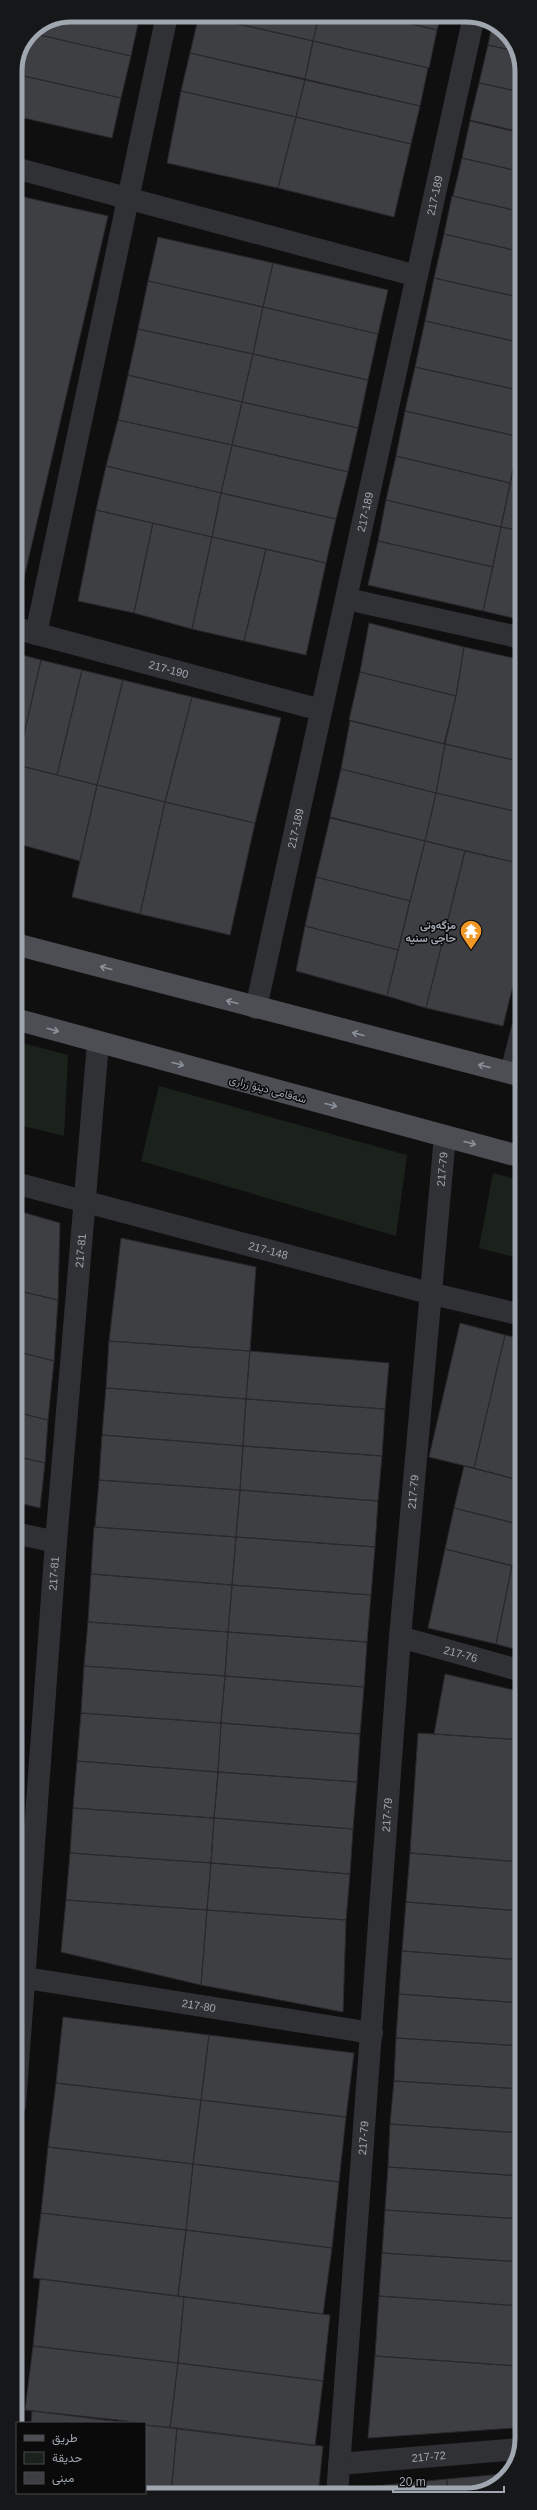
<svg xmlns="http://www.w3.org/2000/svg" width="537" height="2510" font-family="Helvetica,Vazirmatn,sans-serif">
<style>
.green{fill:#1b221b}
.building{fill:#3e3f43;stroke:#29292c}
.lines{fill:none;stroke-linecap:round;stroke-linejoin:round}
.minor{stroke:#303135;stroke-width:22}
.primary{stroke:#4c4e54;stroke-width:22}
.oneway{stroke:#8b919a}
.labels{text-anchor:middle;stroke-width:3;stroke-linejoin:round;paint-order:stroke}
.street-label{font-size:11px;fill:#a0a7b1;stroke:#0a0a0b}
.poi-label{font-size:11px;font-weight:bold;fill:#a0a7b1;stroke:#0a0a0b;text-anchor:end}
.rim{fill:none;stroke:#a0a7b1;stroke-width:5}
</style>
<rect width="100%" height="100%" fill="#0f0f10"/>
<!-- green -->
<path class="green" d="M15 1041 68 1055 64 1136 15 1124Z
M159 1086 407 1155 396 1236 141 1161Z
M493 1173 522 1181V1259L479 1248Z"/>
<!-- building -->
<path class="building" d="M71 15H124L139 19 131 56 31 33Z
M199 15H319L313 41Z
M199 15 313 41 305 79 190 53Z
M319 15H372L437 30 429 68 313 41Z
M375 15H441L437 30Z
M492 25 505 31 515 51 488 45Z
M31 33 131 56 121 98 15 74Z
M313 41 428 68 420 106 305 79Z
M488 45 515 51 521 64V92L479 83Z
M190 53 305 80 296 117 181 91Z
M15 74 121 98 112 138 15 116Z
M305 80 420 106 411 144 296 117Z
M479 83 521 92V132L470 120Z
M181 91 296 117 278 188 167 163Z
M296 117 411 144 394 217 278 188Z
M470 121 521 133 522 172 462 158Z
M462 158 522 172V212L453 196Z
M15 195 108 216 21 591 15 590Z
M452 196 522 212V252L444 234Z
M444 234 522 252V298L434 278Z
M158 237 273 263 263 307 148 281Z
M273 263 388 290 378 334 263 307Z
M434 278 522 298V343L425 321Z
M148 281 263 307 253 354 138 329Z
M263 307 378 334 368 380 253 354Z
M425 321 522 343V391L415 367Z
M138 329 253 354 242 402 128 375Z
M253 354 368 380 358 428 242 402Z
M415 367 522 391 520 437 405 411Z
M128 375 242 402 232 445 118 420Z
M242 402 358 428 348 472 232 445Z
M405 411 520 437 510 483 396 456Z
M118 420 232 445 221 493 106 466Z
M520 437H522V531L501 527Z
M232 445 348 472 336 519 221 493Z
M396 456 510 483 501 527 386 500Z
M106 466 221 493 212 537 96 510Z
M221 493 336 519 326 563 212 537Z
M386 500 501 527 493 567 378 541Z
M96 510 153 523 134 613 78 601Z
M153 523 212 537 192 629 134 613Z
M501 527 522 531V620L483 611Z
M212 537 266 549 244 641 192 629Z
M378 541 493 567 483 611 368 585Z
M266 549 326 563 306 655 244 641Z
M369 623 464 647 456 696 360 672Z
M464 647 522 660V762L445 744 456 696Z
M15 653 41 660 17 765 15 764Z
M41 660 82 670 57 775 17 765Z
M82 670 123 680 97 785 57 775Z
M360 672 456 696 444 744 349 720Z
M123 680 192 697 165 802 97 785Z
M192 697 281 718 255 823 165 802Z
M350 721 445 744 436 793 341 769Z
M445 744 522 762V813L436 793Z
M17 765 97 785 80 861 15 843V773Z
M341 769 436 793 425 841 330 817Z
M97 785 165 802 140 914 72 897Z
M436 793 522 813V864L425 841Z
M165 802 255 823 230 935 140 914Z
M330 818 425 841 410 901 316 877Z
M425 841 465 851 426 1008 387 996Z
M465 851 522 864V949L503 1026 426 1008Z
M316 877 410 901 398 950 305 926Z
M305 926 398 950 387 996 296 971Z
M15 1210 60 1223 58 1300 15 1290Z
M121 1238 256 1267 250 1351 109 1341Z
M15 1290 58 1300 54 1361 15 1351Z
M460 1323 505 1335 474 1468 429 1457Z
M505 1335 522 1339V1470L519 1480 474 1468Z
M109 1341 250 1351 246 1399 106 1388Z
M15 1351 54 1361 48 1420 15 1412Z
M250 1351 389 1363 385 1409 246 1399Z
M106 1388 246 1399 243 1446 102 1435Z
M246 1399 385 1409 382 1456 243 1446Z
M15 1412 48 1420 45 1463 15 1456Z
M102 1435 243 1446 240 1490 99 1480Z
M243 1446 382 1456 378 1501 240 1490Z
M15 1456 45 1463 40 1508 15 1502Z
M464 1466 522 1481V1525L454 1508Z
M99 1480 240 1490 236 1537 95 1527Z
M240 1490 378 1501 375 1547 236 1537Z
M454 1508 522 1525V1568L445 1549Z
M94 1527 236 1537 232 1585 91 1574Z
M236 1537 375 1547 371 1595 232 1585Z
M445 1549 512 1566 496 1644 428 1628Z
M512 1566 522 1568V1651L496 1644Z
M91 1574 232 1585 228 1632 88 1622Z
M232 1585 371 1595 367 1642 228 1632Z
M88 1622 228 1632 225 1676 84 1666Z
M228 1632 367 1642 364 1687 225 1676Z
M84 1666 225 1676 221 1723 81 1713Z
M445 1674 522 1692V1740L434 1734Z
M225 1676 364 1687 360 1734 221 1723Z
M81 1713 221 1723 218 1772 77 1761Z
M221 1723 360 1734 357 1782 218 1772Z
M418 1733 522 1740V1862L410 1853Z
M77 1761 218 1772 214 1818 73 1808Z
M218 1772 357 1782 353 1829 214 1818Z
M73 1808 214 1818 211 1863 70 1853Z
M214 1818 353 1829 350 1874 211 1863Z
M70 1853 211 1863 207 1910 66 1900Z
M410 1853 522 1862V1911L406 1902Z
M211 1863 350 1874 346 1920 207 1910Z
M66 1900 207 1910 201 1985 61 1952Z
M406 1902 522 1911V1960L402 1951Z
M207 1910 346 1920 343 2012 201 1985Z
M402 1951 522 1960V2003L399 1994Z
M399 1994 522 2003V2046L396 2038Z
M63 2017 209 2035 201 2100 56 2083Z
M209 2035 354 2053 346 2117 201 2100Z
M396 2038 522 2046V2089L394 2081Z
M394 2081 522 2089V2133L390 2124Z
M56 2083 201 2100 193 2164 48 2147Z
M201 2100 346 2117 339 2182 193 2164Z
M390 2124 522 2133V2176L388 2167Z
M48 2147 193 2164 186 2230 41 2213Z
M193 2164 339 2182 332 2248 186 2230Z
M388 2167 522 2176V2219L385 2210Z
M385 2210 522 2219V2262L382 2253Z
M41 2213 186 2230 178 2296 33 2278Z
M186 2230 332 2248 323 2314 178 2296Z
M382 2253 522 2262 521 2306 379 2296Z
M40 2279 184 2297 178 2363 33 2346Z
M379 2296 521 2306 517 2366 375 2356Z
M184 2297 330 2315 323 2381 178 2363Z
M521 2306H522V2366H517Z
M33 2346 178 2363 170 2428 145 2425V2423L25 2410Z
M375 2356 517 2366 514 2428 368 2438Z
M178 2363 323 2381 315 2446 170 2428Z
M517 2366H522V2428H514Z
M32 2411 129 2423H31Z
M145 2425 177 2428 171 2495 145 2493Z
M177 2428 323 2446 318 2495H171Z
M509 2473 508 2476 493 2484 492 2475Z
M492 2475 493 2484 473 2494H448L447 2479Z
M447 2479 448 2494 356 2495 355 2488Z
M61 2493H145L159 2495H64Z"/>
<g class="lines">
<!-- minor -->
<g class="minor">
<path d="M15 168 417 276"/>
<path d="M347 599 522 638"/>
<path id="s1" d="M15 628 321 710"/>
<path d="M36 634 167 15"/>
<path id="s2" d="M256 1008 474 16"/>
<path d="M511 1073 522 1029"/>
<path id="s3" d="M15 1183 429 1293 522 1315"/>
<path d="M15 1533 56 1542"/>
<path id="s4" d="M400 1637 522 1671"/>
<path id="s5" d="M26 1978 372 2033"/>
<path id="s6" d="M15 2105 56 1542 98 1043"/>
<path id="s7" d="M339 2464 518 2449"/>
<path id="s8" d="M337 2495 400 1637 445 1136"/>
</g>
<!-- primary -->
<path class="primary" d="M15 944 522 1076
M15 1019 522 1157"/>
</g>
<!-- one-way arrows -->
<defs><path id="oneway-shaft" d="M-6 0H5M1.5-3L5.5 0L1.5 3" fill="none" stroke-width="1.6" stroke-linecap="round" stroke-linejoin="round"/></defs>
<g class="oneway">
<use href="#oneway-shaft" transform="translate(106 968) rotate(-165)"/>
<use href="#oneway-shaft" transform="translate(232 1002) rotate(-165)"/>
<use href="#oneway-shaft" transform="translate(53 1030) rotate(16)"/>
<use href="#oneway-shaft" transform="translate(358 1034) rotate(-166)"/>
<use href="#oneway-shaft" transform="translate(178 1064) rotate(15)"/>
<use href="#oneway-shaft" transform="translate(484 1066) rotate(-166)"/>
<use href="#oneway-shaft" transform="translate(331 1105) rotate(15)"/>
<use href="#oneway-shaft" transform="translate(470 1143) rotate(15)"/>
</g>
<!-- icons -->
<defs>
<g id="temple-pin" transform="scale(1.15)"><path d="M0 17L-7.5 6A9.5 9.5 0 1 1 7.5 6Z" fill="#f09826" stroke="#0a0a0b"/><path d="M0-6L5-2H3V0L6.5 2.5H4V6H1.5V3h-3V6H-4V2.5H-6.5L-3 0V-2H-5Z" fill="#fff"/></g>
</defs>
<g fill-rule="evenodd">
<use href="#temple-pin" x="471" y="931"/>
</g>
<g class="labels">
<!-- street labels -->
<g class="street-label">
<text dy="4" stroke="none"><textPath href="#s2" startOffset="832">217-189</textPath></text>
<text dy="4" stroke="none"><textPath href="#s2" startOffset="508">217-189</textPath></text>
<text dy="4" stroke="none"><textPath href="#s1" startOffset="159">217-190</textPath></text>
<text dy="4" stroke="none"><textPath href="#s2" startOffset="184">217-189</textPath></text>
<text transform="translate(268 1089) rotate(15)" y="4">شەقامی دینۆ زراری</text>
<text dy="4" stroke="none"><textPath href="#s8" startOffset="1330">217-79</textPath></text>
<text dy="4" stroke="none"><textPath href="#s3" startOffset="262">217-148</textPath></text>
<text dy="4" stroke="none"><textPath href="#s6" startOffset="857">217-81</textPath></text>
<text dy="4" stroke="none"><textPath href="#s8" startOffset="1006">217-79</textPath></text>
<text dy="4" stroke="none"><textPath href="#s6" startOffset="533">217-81</textPath></text>
<text dy="4" stroke="none"><textPath href="#s4" startOffset="63">217-76</textPath></text>
<text dy="4" stroke="none"><textPath href="#s8" startOffset="682">217-79</textPath></text>
<text dy="4" stroke="none"><textPath href="#s5" startOffset="175">217-80</textPath></text>
<text dy="4" stroke="none"><textPath href="#s8" startOffset="358">217-79</textPath></text>
<text dy="4" stroke="none"><textPath href="#s7" startOffset="90">217-72</textPath></text>
</g>
<!-- poi labels -->
<g class="poi-label">
<text x="456" y="929">مزگەوتی<tspan x="456" dy="13">حاجی سنیە</tspan></text>
</g>
</g>
<!-- crop -->
<path d="M0 0H537V2510H0ZM71 22H466A49 49 0 0 1 515 71V2439A49 49 0 0 1 466 2488H71A49 49 0 0 1 22 2439V71A49 49 0 0 1 71 22Z" fill="#161718" fill-rule="evenodd"/>
<path class="rim" d="M71 22H466A49 49 0 0 1 515 71V2439A49 49 0 0 1 466 2488H71A49 49 0 0 1 22 2439V71A49 49 0 0 1 71 22Z"/>
<!-- legend -->
<rect x="16" y="2422" width="130" height="72" fill="#0a0a0b" stroke="#46494d"/>
<rect x="24" y="2435" width="20" height="6" fill="#4c4e54" stroke="#46494d"/>
<text x="52" y="2442" font-size="12" fill="#a0a7b1">طريق</text>
<rect x="24" y="2452" width="20" height="12" fill="#1b221b" stroke="#46494d"/>
<text x="52" y="2462" font-size="12" fill="#a0a7b1">حديقة</text>
<rect x="24" y="2472" width="20" height="12" fill="#3e3f43" stroke="#46494d"/>
<text x="52" y="2482" font-size="12" fill="#a0a7b1">مبنى</text>
<!-- scale -->
<path d="M393 2486v6h111v-6" fill="none" stroke="#a0a7b1" stroke-width="2"/>
<text x="399" y="2486" font-size="12" fill="#a0a7b1" stroke="#0a0a0b" stroke-width="3" paint-order="stroke">20 m</text>
</svg>
